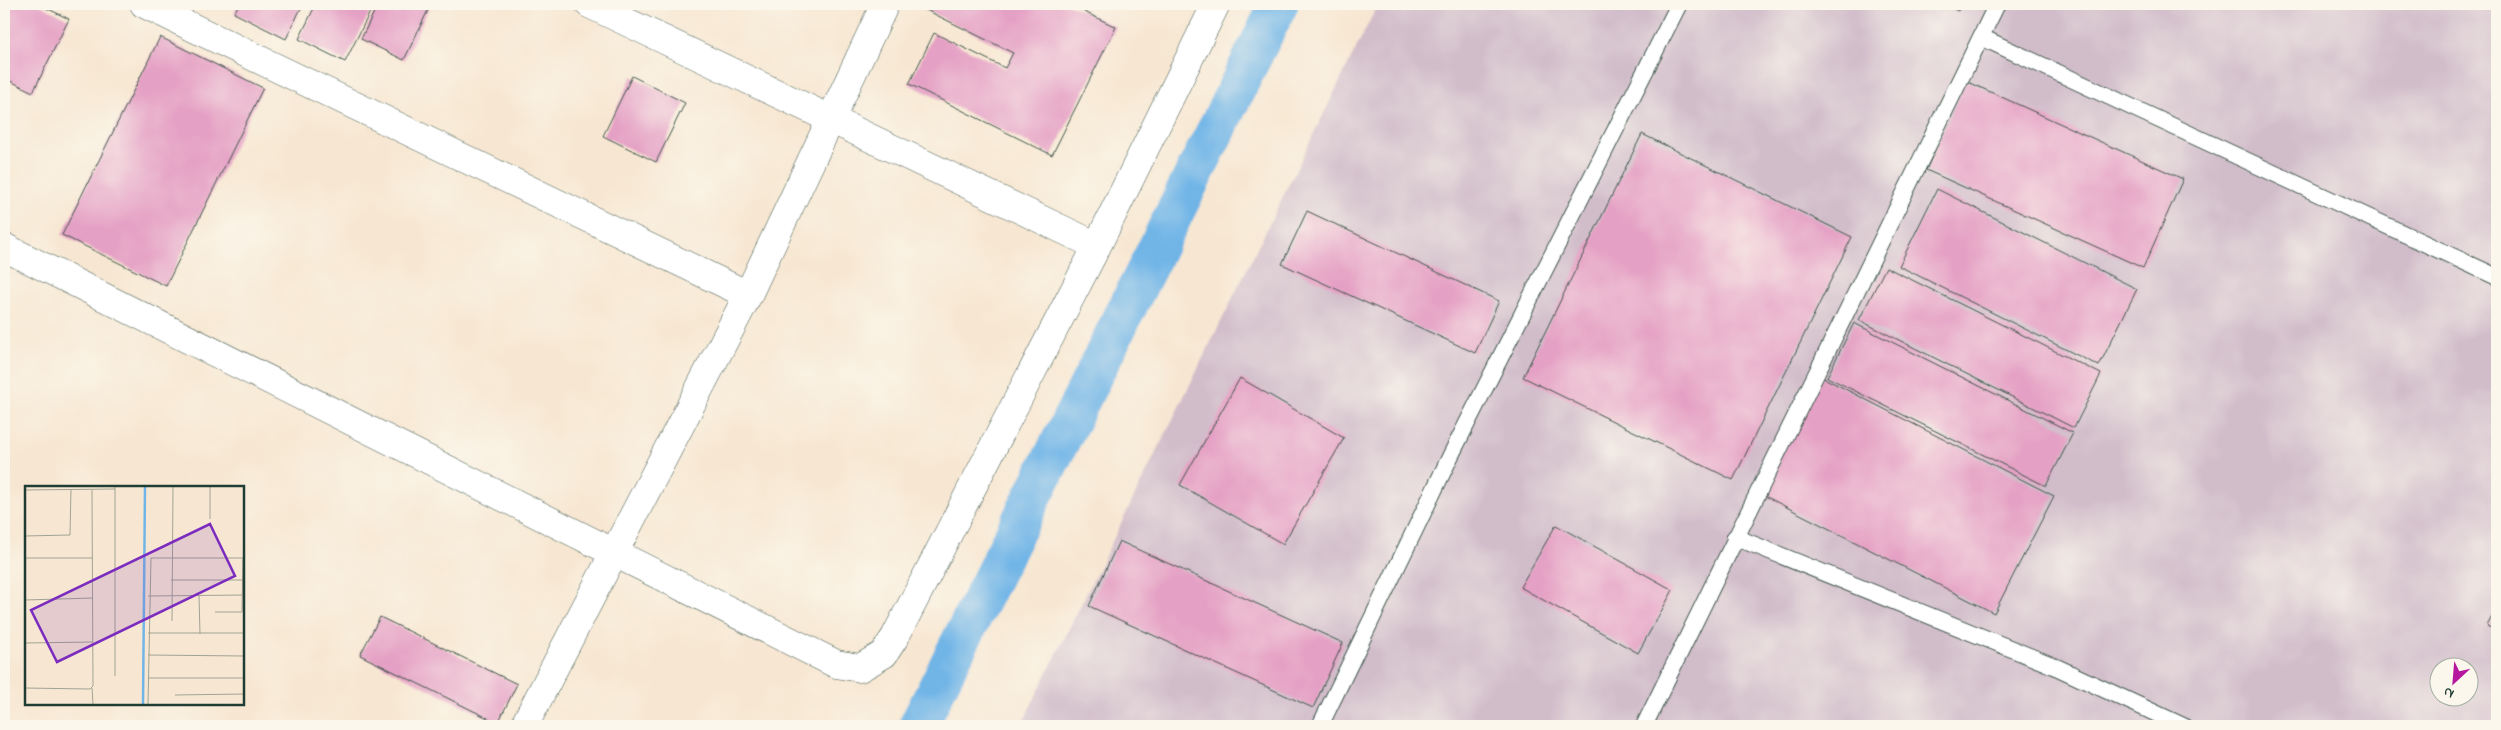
<svg xmlns="http://www.w3.org/2000/svg" width="2501" height="730" font-family="'Indie Flower',sans-serif">
<style>
.industrial{fill:#d1bdca;fill-rule:evenodd}
.lines{fill:none;stroke-linecap:round;stroke-linejoin:round}
.canal{stroke:#71b5e7;stroke-width:39}
.building{fill:#e5a1c5}
.service-casing{stroke:#3f564c;stroke-width:18}
.minor-casing{stroke:#3f564c;stroke-width:29}
.service{stroke:#fff;stroke-width:16}
.minor{stroke:#fff;stroke-width:28}
.inset-river{fill:none;stroke:#71b5e7;stroke-width:2.5}
.inset-road{fill:none;stroke:#a1a393;stroke-width:1}
.view{fill:#7b2cbf;fill-opacity:0.15;stroke:#7b2cbf;stroke-width:2.5}
.inset-edge{fill:none;stroke:#1f3d34;stroke-width:2.5}
</style>
<rect width="100%" height="100%" fill="#fbf7ec"/>
<filter id="ink" filterUnits="userSpaceOnUse"><feTurbulence type="fractalNoise" baseFrequency=".02" numOctaves="2"/><feDisplacementMap in="SourceGraphic" scale="10" xChannelSelector="R" yChannelSelector="G"/><feConvolveMatrix kernelMatrix="1 2 1 2 8 2 1 2 1" color-interpolation-filters="sRGB"/></filter>
<filter id="wash" filterUnits="userSpaceOnUse"><feTurbulence type="fractalNoise" baseFrequency=".0096" numOctaves="4" result="noise"/><feDisplacementMap in="SourceGraphic" scale="20" xChannelSelector="R" yChannelSelector="G"/><feGaussianBlur stdDeviation="1.12" result="paint"/><feColorMatrix in="noise" values="0 0 0 0 0 0 0 0 0 0 0 0 0 0 0 0 0 1.4 0 .05"/><feComposite in="paint" operator="in"/></filter>
<g filter="url(#wash)">
<rect width="100%" height="100%" fill="#f7e7d2"/>
<!-- industrial -->
<path class="industrial" d="M1378 4H2497V726H1021ZM2438 668H2468V698H2438Z"/>
<g class="lines">
<!-- canal -->
<path class="canal" d="M918 726 1279 4"/>
</g>
<g id="blocks">
<!-- building -->
<path class="building" d="M12 4H38L69 19 33 92 4 78V21Z
M239 4H303L286 39 234 13Z
M316 4H374L345 62 299 39Z
M378 4H431L404 60 361 39Z
M914 4H1068L1116 27 1052 155 909 84 934 33 1005 68 1013 53Z
M1942 4H1961L1958 11Z
M160 37 263 88 166 286 62 235Z
M632 76 685 103 656 162 603 136Z
M1966 81 2183 179 2143 268 1926 170Z
M1642 134 1852 237 1733 480 1523 377Z
M1937 189 2137 289 2099 366 1899 266Z
M1307 211 1499 301 1475 353 1282 264Z
M1886 267 2101 374 2074 428 1859 320Z
M1854 323 2073 433 2046 486 1827 377Z
M1818 375 2054 496 1994 613 1757 492Z
M1240 378 1344 438 1283 544 1180 485Z
M1556 525 1673 590 1638 653 1520 587Z
M1119 541 1343 643 1313 708 1089 606Z
M2497 607V631L2487 626Z
M380 617 517 684 498 723 360 655Z"/>
</g>
</g>
<g filter="url(#ink)">
<use href="#blocks" fill-opacity="0" stroke="#3f564c" stroke-width="1"/>
<g class="lines">
<!-- service casing -->
<g class="service-casing">
<path id="service" d="M1981 37 2497 277
M1735 537 2054 666 2183 726
M1320 726 1451 455 1679 4
M1644 726 1997 4"/>
</g>
<!-- minor casing -->
<g class="minor-casing">
<path id="minor" d="M144 4 748 295
M589 4 1097 246
M4 247 836 664 860 668 884 654 895 637 1097 246 1216 4
M524 726 748 295 885 4"/>
</g>
<!-- service -->
<use href="#service" class="service"/>
<!-- minor -->
<use href="#minor" class="minor"/>
</g>
</g>
<!-- overview -->
<g transform="translate(25 486)">
<rect width="219" height="219" fill="#f7e7d2"/>
<path class="inset-river" d="M118 218 120 0"/>
<path class="inset-road" d="M185 0V33M0 4 90 3M0 50 45 49 46 3M0 72H68M146 94H218M123 110 219 109M174 110 175 148M0 114 68 112M190 126H217M217 126 218 72M147 135 148 0M123 147H219M0 157 68 156M123 169 219 170M90 190V0M123 192H219M0 202 65 203 68 200 67 4M67 202 68 218M150 209 219 208M123 218 126 72H219"/>
<path class="view" d="M185 38 210 90 32 176 6 124Z"/>
<rect width="219" height="219" class="inset-edge"/>
</g>
<!-- margin -->
<rect width="2501" height="730" fill="none" stroke="#fbf7ec" stroke-width="20"/>
<!-- north arrow -->
<g transform="translate(2454 682) rotate(206)"><circle r="24" fill="#fbf7ec" stroke="#a3ada2"/>
<path d="M0-4L9 19L0 12L-9 19Z" fill="#b5179e"/>
<text y="-8" font-size="14" font-weight="bold" text-anchor="middle" fill="#1f3d34">N</text>
</g>
</svg>
